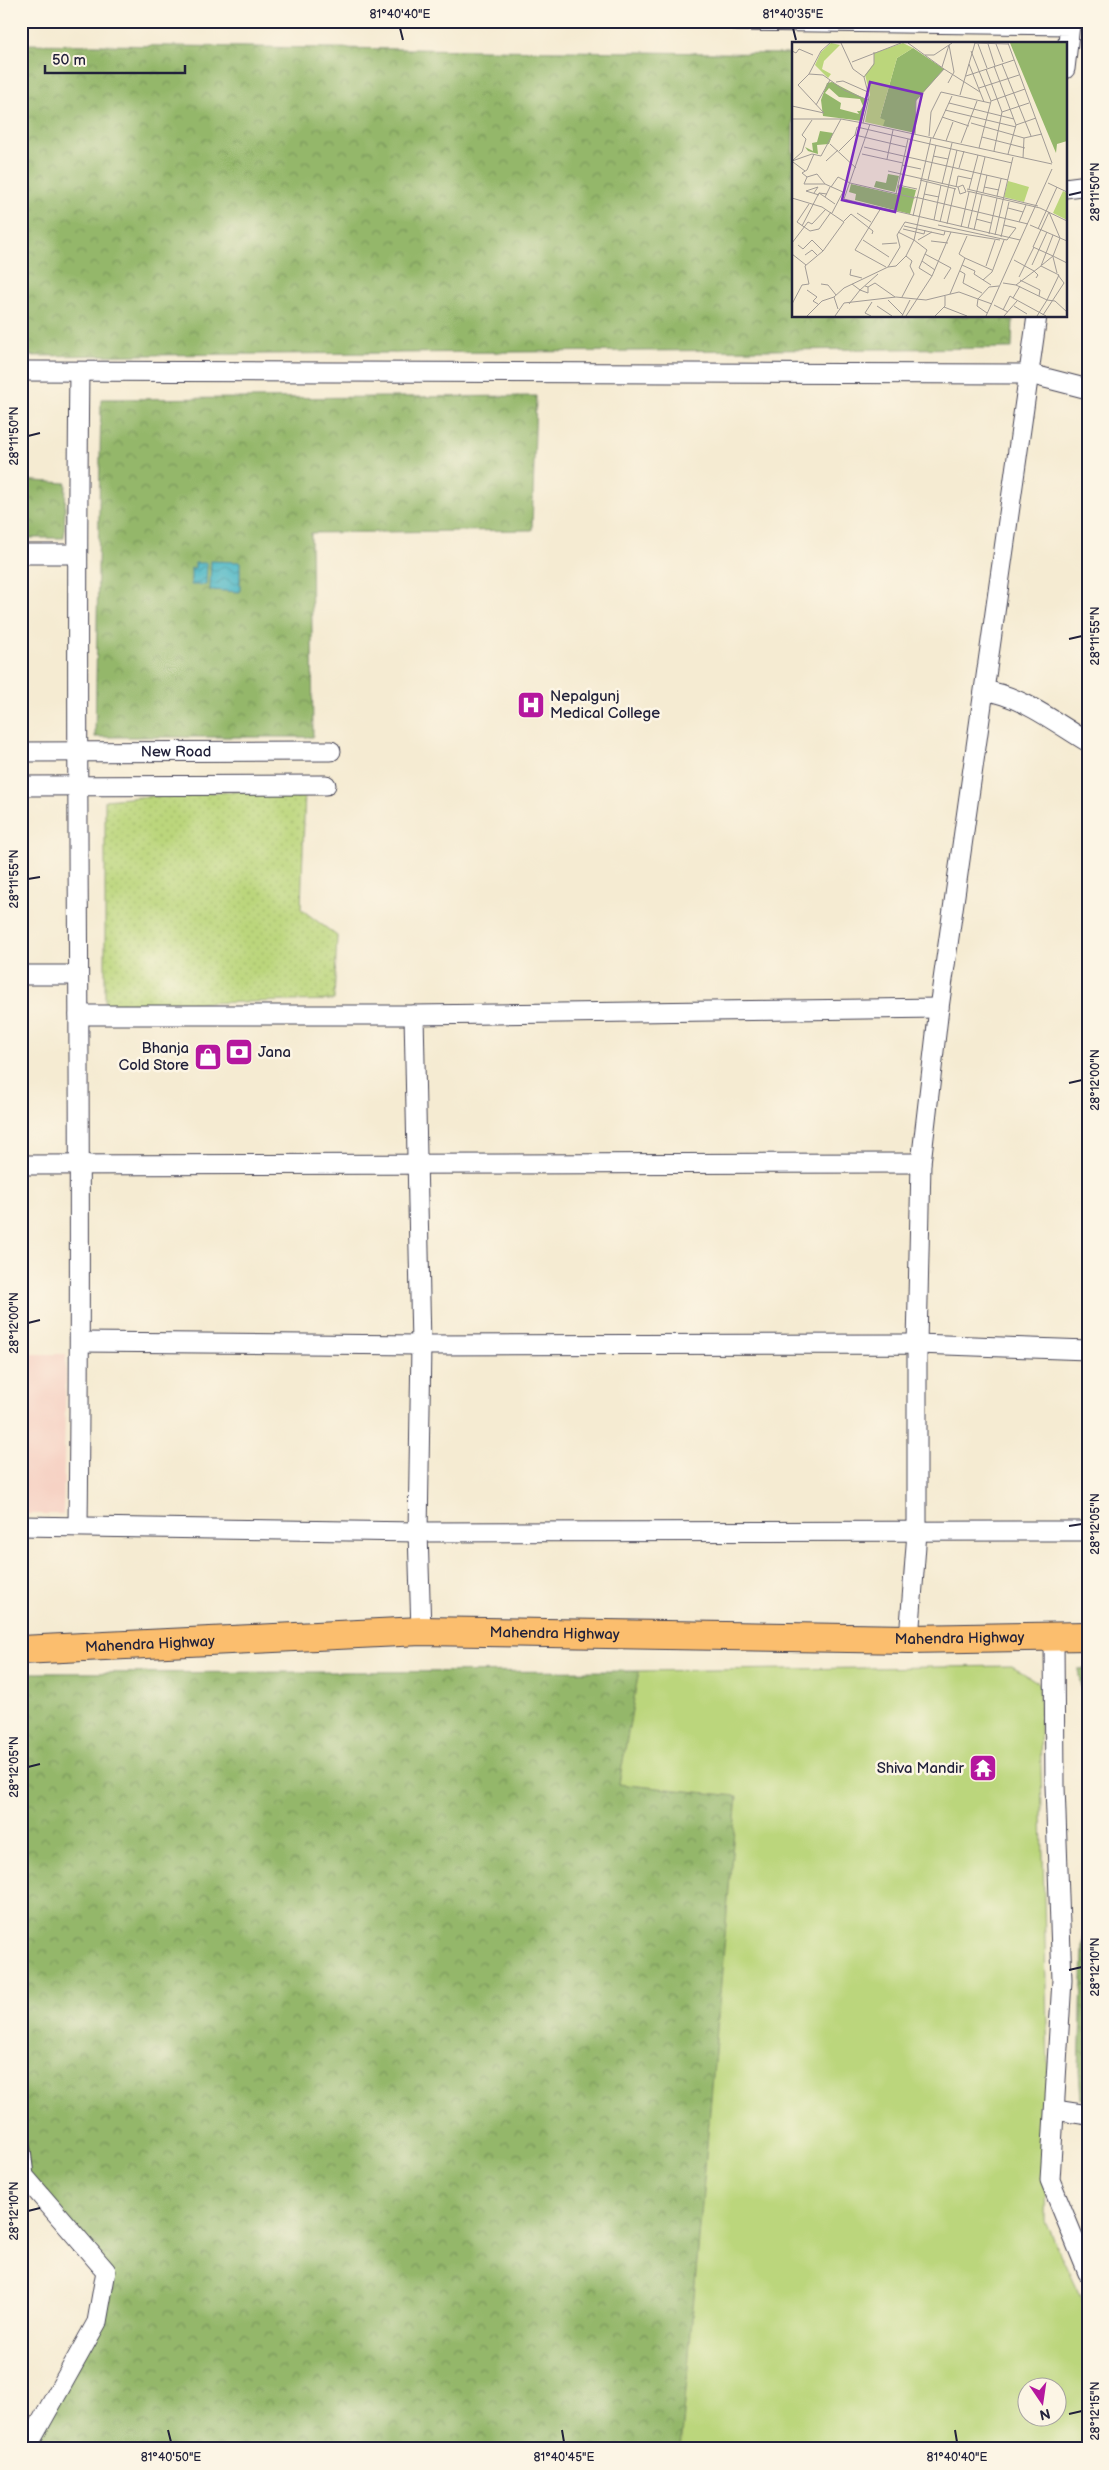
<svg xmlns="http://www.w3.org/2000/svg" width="1109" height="2470" font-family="'Balsamiq Sans',sans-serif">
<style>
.built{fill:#f6d2c4}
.forest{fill:url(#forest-crowns);stroke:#5b6c53}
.park{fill:#bbd67b;stroke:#6e7c5b;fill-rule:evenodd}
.garden{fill:url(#garden-dots);stroke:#6e7c5b}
.water{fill:url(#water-waves);stroke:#366c80}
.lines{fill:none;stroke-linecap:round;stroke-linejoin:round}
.minor-casing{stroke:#424052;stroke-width:21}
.highway-casing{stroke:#424052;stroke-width:30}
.minor{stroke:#fff;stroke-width:19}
.highway{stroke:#fbbe6e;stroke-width:28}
.ticks{fill:none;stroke:#22223b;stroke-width:2}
.labels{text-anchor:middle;stroke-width:5;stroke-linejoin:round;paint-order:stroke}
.poi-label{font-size:15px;fill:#22223b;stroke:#fcf5e5;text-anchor:start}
.street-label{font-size:15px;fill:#22223b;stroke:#fcf5e5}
.inset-road{fill:none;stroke:#a19b96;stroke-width:1}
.view{fill:#7b2cbf;fill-opacity:0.15;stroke:#7b2cbf;stroke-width:2.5}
.inset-edge{fill:none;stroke:#22223b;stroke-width:2.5}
.neatline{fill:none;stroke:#22223b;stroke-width:2}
.ticks-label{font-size:12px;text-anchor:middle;fill:#22223b}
</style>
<defs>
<pattern id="forest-crowns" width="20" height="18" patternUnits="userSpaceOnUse" patternTransform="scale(1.25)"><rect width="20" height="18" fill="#94b76b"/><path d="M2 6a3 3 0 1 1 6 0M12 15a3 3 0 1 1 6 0" fill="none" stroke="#789459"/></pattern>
<pattern id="garden-dots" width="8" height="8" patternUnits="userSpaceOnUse" patternTransform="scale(1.25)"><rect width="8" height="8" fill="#bbd67b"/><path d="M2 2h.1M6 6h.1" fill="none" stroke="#a0b76b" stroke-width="1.8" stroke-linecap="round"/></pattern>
<pattern id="water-waves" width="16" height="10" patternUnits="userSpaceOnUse" patternTransform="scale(1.25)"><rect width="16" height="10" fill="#49b6c5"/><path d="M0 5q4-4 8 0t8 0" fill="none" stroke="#3c94a1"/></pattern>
</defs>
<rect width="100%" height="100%" fill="#fcf5e5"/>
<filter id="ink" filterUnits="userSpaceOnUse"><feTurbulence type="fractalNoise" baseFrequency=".02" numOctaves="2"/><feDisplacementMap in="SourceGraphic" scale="10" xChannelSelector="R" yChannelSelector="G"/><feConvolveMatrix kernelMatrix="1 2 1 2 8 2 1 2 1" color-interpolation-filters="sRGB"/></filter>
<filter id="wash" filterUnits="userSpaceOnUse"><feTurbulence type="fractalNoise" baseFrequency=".0096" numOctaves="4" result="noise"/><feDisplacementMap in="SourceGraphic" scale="20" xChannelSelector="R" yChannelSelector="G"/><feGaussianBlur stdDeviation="1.12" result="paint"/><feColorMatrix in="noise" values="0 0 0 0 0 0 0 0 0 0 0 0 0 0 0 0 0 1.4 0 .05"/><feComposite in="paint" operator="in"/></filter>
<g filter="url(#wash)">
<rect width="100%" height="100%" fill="#f5ebd2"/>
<!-- built -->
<path class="built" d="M21 1354H66L63 1514H21Z"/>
<!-- forest -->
<path class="forest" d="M21 44 793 54V316H1013L1012 348 21 356Z
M536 396 532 530 311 533 313 737H95L101 399Z
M21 480 66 483 64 538H21Z
M1088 1668V1734L1078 1669Z
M639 1671 619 1784 737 1796 681 2449H26L97 2322 106 2272 24 2176 21 2150V1673Z
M1088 1799V2105L1081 2099 1079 2071Z"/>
<!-- park -->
<path class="park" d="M1012 1666 1039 1683 1048 2071 1045 2221 1088 2314V2449H681L737 1796 619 1784 639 1671ZM1026 2388H1056V2418H1026Z"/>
<!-- garden -->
<path class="garden" d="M305 789 301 909 337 936 334 1000 105 1005V800L177 794Z"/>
<!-- water -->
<path class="water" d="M211 561 240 562V592L210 590Z
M195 563H207L206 585H191V568H195Z"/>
</g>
<g filter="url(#ink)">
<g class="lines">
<!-- minor casing -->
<g class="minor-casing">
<g id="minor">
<path d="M737 21 1070 25 1065 69"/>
<path d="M1065 188 1088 185"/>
<path d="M21 371 1030 374 1088 389"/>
<path d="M21 554H77"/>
<path d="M985 691C1019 694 1059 725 1088 742"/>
<path id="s1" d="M21 752 331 751"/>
<path d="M21 786 326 785"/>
<path d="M21 975H77"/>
<path d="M79 1015H414L939 1008"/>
<path d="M414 1015 421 1345 418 1532 421 1631"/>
<path d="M21 1165 921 1163"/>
<path d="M80 1342 421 1345 917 1344 1088 1350"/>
<path d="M78 1525C83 1141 74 757 79 372"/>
<path d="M21 1526 418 1532 1088 1531"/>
<path d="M1054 1638 1055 1786 1062 1980 1050 2180 1088 2273"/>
<path d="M909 1639 917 1532V1344L921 1163 939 1008 1037 316"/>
<path d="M1055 2110 1088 2115"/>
<path d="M21 2150 24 2176 106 2271 97 2322 26 2449"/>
</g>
</g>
<!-- highway casing -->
<g class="highway-casing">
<g id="highway">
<path id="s2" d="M21 1650 421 1631 909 1639 1088 1636"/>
</g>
</g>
<!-- minor -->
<use href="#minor" class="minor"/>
<!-- highway -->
<use href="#highway" class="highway"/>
</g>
</g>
<!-- ticks -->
<path class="ticks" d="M400 28 403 40M793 28 796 40M1069 195 1082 192M28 436 40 433M1069 639 1082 636M28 879 40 877M1069 1083 1082 1080M28 1323 40 1320M1069 1526 1082 1524M28 1767 40 1764M1069 1970 1082 1967M28 2211 40 2208M1069 2414 1082 2411M168 2430 171 2442M562 2430 564 2442M955 2430 957 2442"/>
<!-- icons -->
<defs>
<g id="hospital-square" transform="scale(1.4375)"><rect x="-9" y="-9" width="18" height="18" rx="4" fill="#b5179e" stroke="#fcf5e5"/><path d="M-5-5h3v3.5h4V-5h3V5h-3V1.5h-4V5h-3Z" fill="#fff"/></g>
<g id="bank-square" transform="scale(1.4375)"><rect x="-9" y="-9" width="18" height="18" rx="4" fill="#b5179e" stroke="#fcf5e5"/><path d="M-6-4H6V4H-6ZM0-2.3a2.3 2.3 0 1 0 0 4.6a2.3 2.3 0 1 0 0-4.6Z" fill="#fff"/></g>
<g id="shop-square" transform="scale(1.4375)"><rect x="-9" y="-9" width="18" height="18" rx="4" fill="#b5179e" stroke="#fcf5e5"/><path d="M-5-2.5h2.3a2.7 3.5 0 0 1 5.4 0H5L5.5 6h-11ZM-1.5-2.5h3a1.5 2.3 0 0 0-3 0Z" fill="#fff"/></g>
<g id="temple-square" transform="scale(1.4375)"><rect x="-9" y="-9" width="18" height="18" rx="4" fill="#b5179e" stroke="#fcf5e5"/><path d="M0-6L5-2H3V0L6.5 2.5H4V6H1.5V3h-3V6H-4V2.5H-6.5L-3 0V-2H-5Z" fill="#fff"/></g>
</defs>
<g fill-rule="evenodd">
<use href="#hospital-square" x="531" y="705"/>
<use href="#bank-square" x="239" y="1052"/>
<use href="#shop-square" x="208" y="1057"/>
<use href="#temple-square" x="983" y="1768"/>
</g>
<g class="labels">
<!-- poi labels -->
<g class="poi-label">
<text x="550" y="701">Nepalgunj<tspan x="550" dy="17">Medical College</tspan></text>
<text x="189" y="1053" text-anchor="end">Bhanja<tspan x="189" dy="17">Cold Store</tspan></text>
<text x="258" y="1057">Jana</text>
<text x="964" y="1773" text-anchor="end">Shiva Mandir</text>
</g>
<!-- street labels -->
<g class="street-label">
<text dy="5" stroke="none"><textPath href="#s1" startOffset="155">New Road</textPath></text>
<text dy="5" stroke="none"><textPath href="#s2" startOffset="534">Mahendra Highway</textPath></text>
<text dy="5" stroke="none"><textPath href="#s2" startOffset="939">Mahendra Highway</textPath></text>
<text dy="5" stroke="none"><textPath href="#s2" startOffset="129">Mahendra Highway</textPath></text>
</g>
</g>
<!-- overview -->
<g transform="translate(792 42)">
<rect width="275" height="275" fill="#f5ebd2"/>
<path d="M39 1 48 3 32 19 30 27 39 32 36 36 23 23 29 10ZM271 149 275 151V178L261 171Z" fill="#bbd67b"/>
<path d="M218 1H275V99L265 102 264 111ZM121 6 152 27 124 59 123 91 91 84 88 76 105 16ZM40 40 75 58 70 79 31 74 29 58 35 41ZM37 46 47 55 68 57 71 64 68 69H65L67 72 48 67 49 61 33 51ZM28 89 41 91 37 102 25 103 26 112 16 109 13 105 21 109 20 101 25 100ZM96 132 107 134 103 150 82 145 84 139 94 141ZM59 142 107 153 106 144 124 148 118 172 63 158 64 152 57 150Z" fill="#94b76b" fill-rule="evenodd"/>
<path d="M111 1 121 6 105 16 88 76 93 78 91 84 73 80 78 53 73 33 82 21V11ZM216 139 237 145 232 160 212 155Z" fill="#bbd67b"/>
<path class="inset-road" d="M49 1 61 27 72 35M116 1 152 27 124 58 123 92M182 1 216 2M216 1 260 121M186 2 195 26M196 2 203 24M204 2 211 20M0 9 4 11 7 7 21 13M179 9 199 59M133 13H142L160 1M60 20 109 1M177 22 192 60M210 22 239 94M202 24 224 83M150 25 157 3M152 27 188 50M194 27 210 70 202 109M17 32 29 9 38 1M174 34 222 18M44 40 51 39 76 50M156 41 162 30 157 3M187 46 227 33M168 53 183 1M157 61 222 77M24 63 38 38M0 64 32 71 6 43 17 32 31 33 52 48 76 58M153 68 224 85M210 70 237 61M150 75 177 84M0 77H49L71 81 260 122M71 81 77 55 72 35 82 22V10M179 81 232 96 250 92M78 82 52 157 228 198M65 85 220 121M65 85 63 93 114 105M137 94 139 70 149 50 198 61M190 95 233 106M141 96 160 54M154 99 161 80M169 101 185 59M38 102 64 126M72 105 216 138M187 106 199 59 233 47M47 109 63 93M22 112 15 128 10 131 15 135 12 142H33M70 112 111 121M216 112 224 83 244 76M141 114 156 117M231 116 232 96M95 117 101 88M0 119 20 112 29 114 49 77M0 119 10 110 14 97 10 93 20 78M34 119 46 108M1 120 13 129M110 123 129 127M167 126 172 109M96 129 166 145 171 143 174 150 168 152 166 145M15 135 25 132 33 142 51 150M128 138 164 147M136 138 144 103M256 141 275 150M150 142 160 101M106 143 125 147M38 145 33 155 43 162M39 145 46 135 58 141 123 156M164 145 166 134 180 137M192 145 207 148M175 147 246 164M177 147 186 113M175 149 248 166 275 179M22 151 26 145 14 149 27 153M191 151 195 133M104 152 116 97M132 152 147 155M205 154 209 137M33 155 27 151 35 152M123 155 236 182M0 156 30 165 52 180 31 209 13 224 17 242 10 243 0 262M17 162 5 180 18 189 27 187 39 170M89 166 63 208 94 225M216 166 231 170M257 170 268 196 261 214 241 205ZM40 171 51 150M65 171 79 180M121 174 139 96M184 177 199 181M142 178 149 143M52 179 59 172 81 189 80 192M148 180 165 108M227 180 234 163M155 182 163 146M146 183 215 198 224 186 212 183M238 183 275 199M10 184 27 151M112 184 152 193 153 189M169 185 177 150M176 186 193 115M111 187 132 192 133 188M246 187 265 145M182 188 190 153M153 189 208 198M106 190 122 198M197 192 205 156M203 193 221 115M209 195 217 160M71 198 97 215M122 198 135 208 133 212 159 226 152 237M126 198 140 190M139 199 156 201M0 201 16 180 20 182 34 167M90 202 105 201M6 203 11 207 20 198 31 209M0 212 14 223M133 212 127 226 140 234M13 213 20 208 25 213M261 215 265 231M173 216 167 212 175 194M222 218 242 229 246 233 244 236M130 219 143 228M170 223 183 229 182 232 199 243M240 223 255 190M250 223 261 214 275 221M194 224 203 198M96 225 108 205 105 193 113 180 153 189M59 227 58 233 70 236M168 229 173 232 171 241 190 251M227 235 242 205M191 238 200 230 212 198M228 238 248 248 247 254M211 241 224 243 249 224 261 193M29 242 36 243 44 253M60 242 68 248 86 232M224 243 255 258 267 233 249 224M73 244 76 245 83 241 103 255M228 244 221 256 254 274M15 248 25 255 21 259 26 262M158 252 173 216 200 228M110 255 122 232 118 224 120 219 114 214M96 258 111 273M57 262 68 248 76 251V245M200 262 186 257 197 245 207 244M202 263 216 270M85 264 100 274M222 264 235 272M152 265 175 274M46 267 42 255 52 246 96 225 104 224 114 214 122 198 135 140M211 268 218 254 221 256M251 273 272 241 266 233M15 274 30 259 42 255M43 274 52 261 104 255 134 258 167 250 186 257 185 264 195 271M79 274 73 271 80 260M110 274 118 258M114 274 140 234 159 190M143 274 153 264V254M194 274 260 127M212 274 225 259M245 274 255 258 263 259 275 270"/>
<path class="view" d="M78 40 130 52 103 170 50 158Z"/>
<rect width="275" height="275" class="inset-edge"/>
</g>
<!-- margin -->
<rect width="1109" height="2470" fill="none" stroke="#fcf5e5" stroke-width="55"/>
<!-- north arrow -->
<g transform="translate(1042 2402) rotate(167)"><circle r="24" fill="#fcf5e5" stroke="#a5a1a1"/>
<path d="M0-4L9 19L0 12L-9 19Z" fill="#b5179e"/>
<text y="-8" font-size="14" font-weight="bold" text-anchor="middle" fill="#22223b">N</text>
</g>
<!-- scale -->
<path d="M45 65v8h140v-8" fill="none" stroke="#22223b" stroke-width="2.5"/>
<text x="52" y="65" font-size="15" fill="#22223b" stroke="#fcf5e5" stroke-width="4" paint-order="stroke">50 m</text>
<rect x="28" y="28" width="1054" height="2414" class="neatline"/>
<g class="ticks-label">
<text x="400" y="18">81°40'40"E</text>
<text x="793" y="18">81°40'35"E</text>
<text transform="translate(1095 192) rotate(-90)" y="4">28°11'50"N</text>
<text transform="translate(14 436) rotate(-90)" y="4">28°11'50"N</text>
<text transform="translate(1095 636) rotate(-90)" y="4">28°11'55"N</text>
<text transform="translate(14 879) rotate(-90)" y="4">28°11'55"N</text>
<text transform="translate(1095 1080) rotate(-90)" y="4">28°12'00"N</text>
<text transform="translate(14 1323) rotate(-90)" y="4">28°12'00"N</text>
<text transform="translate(1095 1524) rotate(-90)" y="4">28°12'05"N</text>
<text transform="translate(14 1767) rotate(-90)" y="4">28°12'05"N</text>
<text transform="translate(1095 1967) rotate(-90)" y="4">28°12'10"N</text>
<text transform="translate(14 2211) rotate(-90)" y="4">28°12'10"N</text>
<text transform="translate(1095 2411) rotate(-90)" y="4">28°12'15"N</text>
<text x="171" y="2461">81°40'50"E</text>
<text x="564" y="2461">81°40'45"E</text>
<text x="957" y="2461">81°40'40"E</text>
</g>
</svg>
